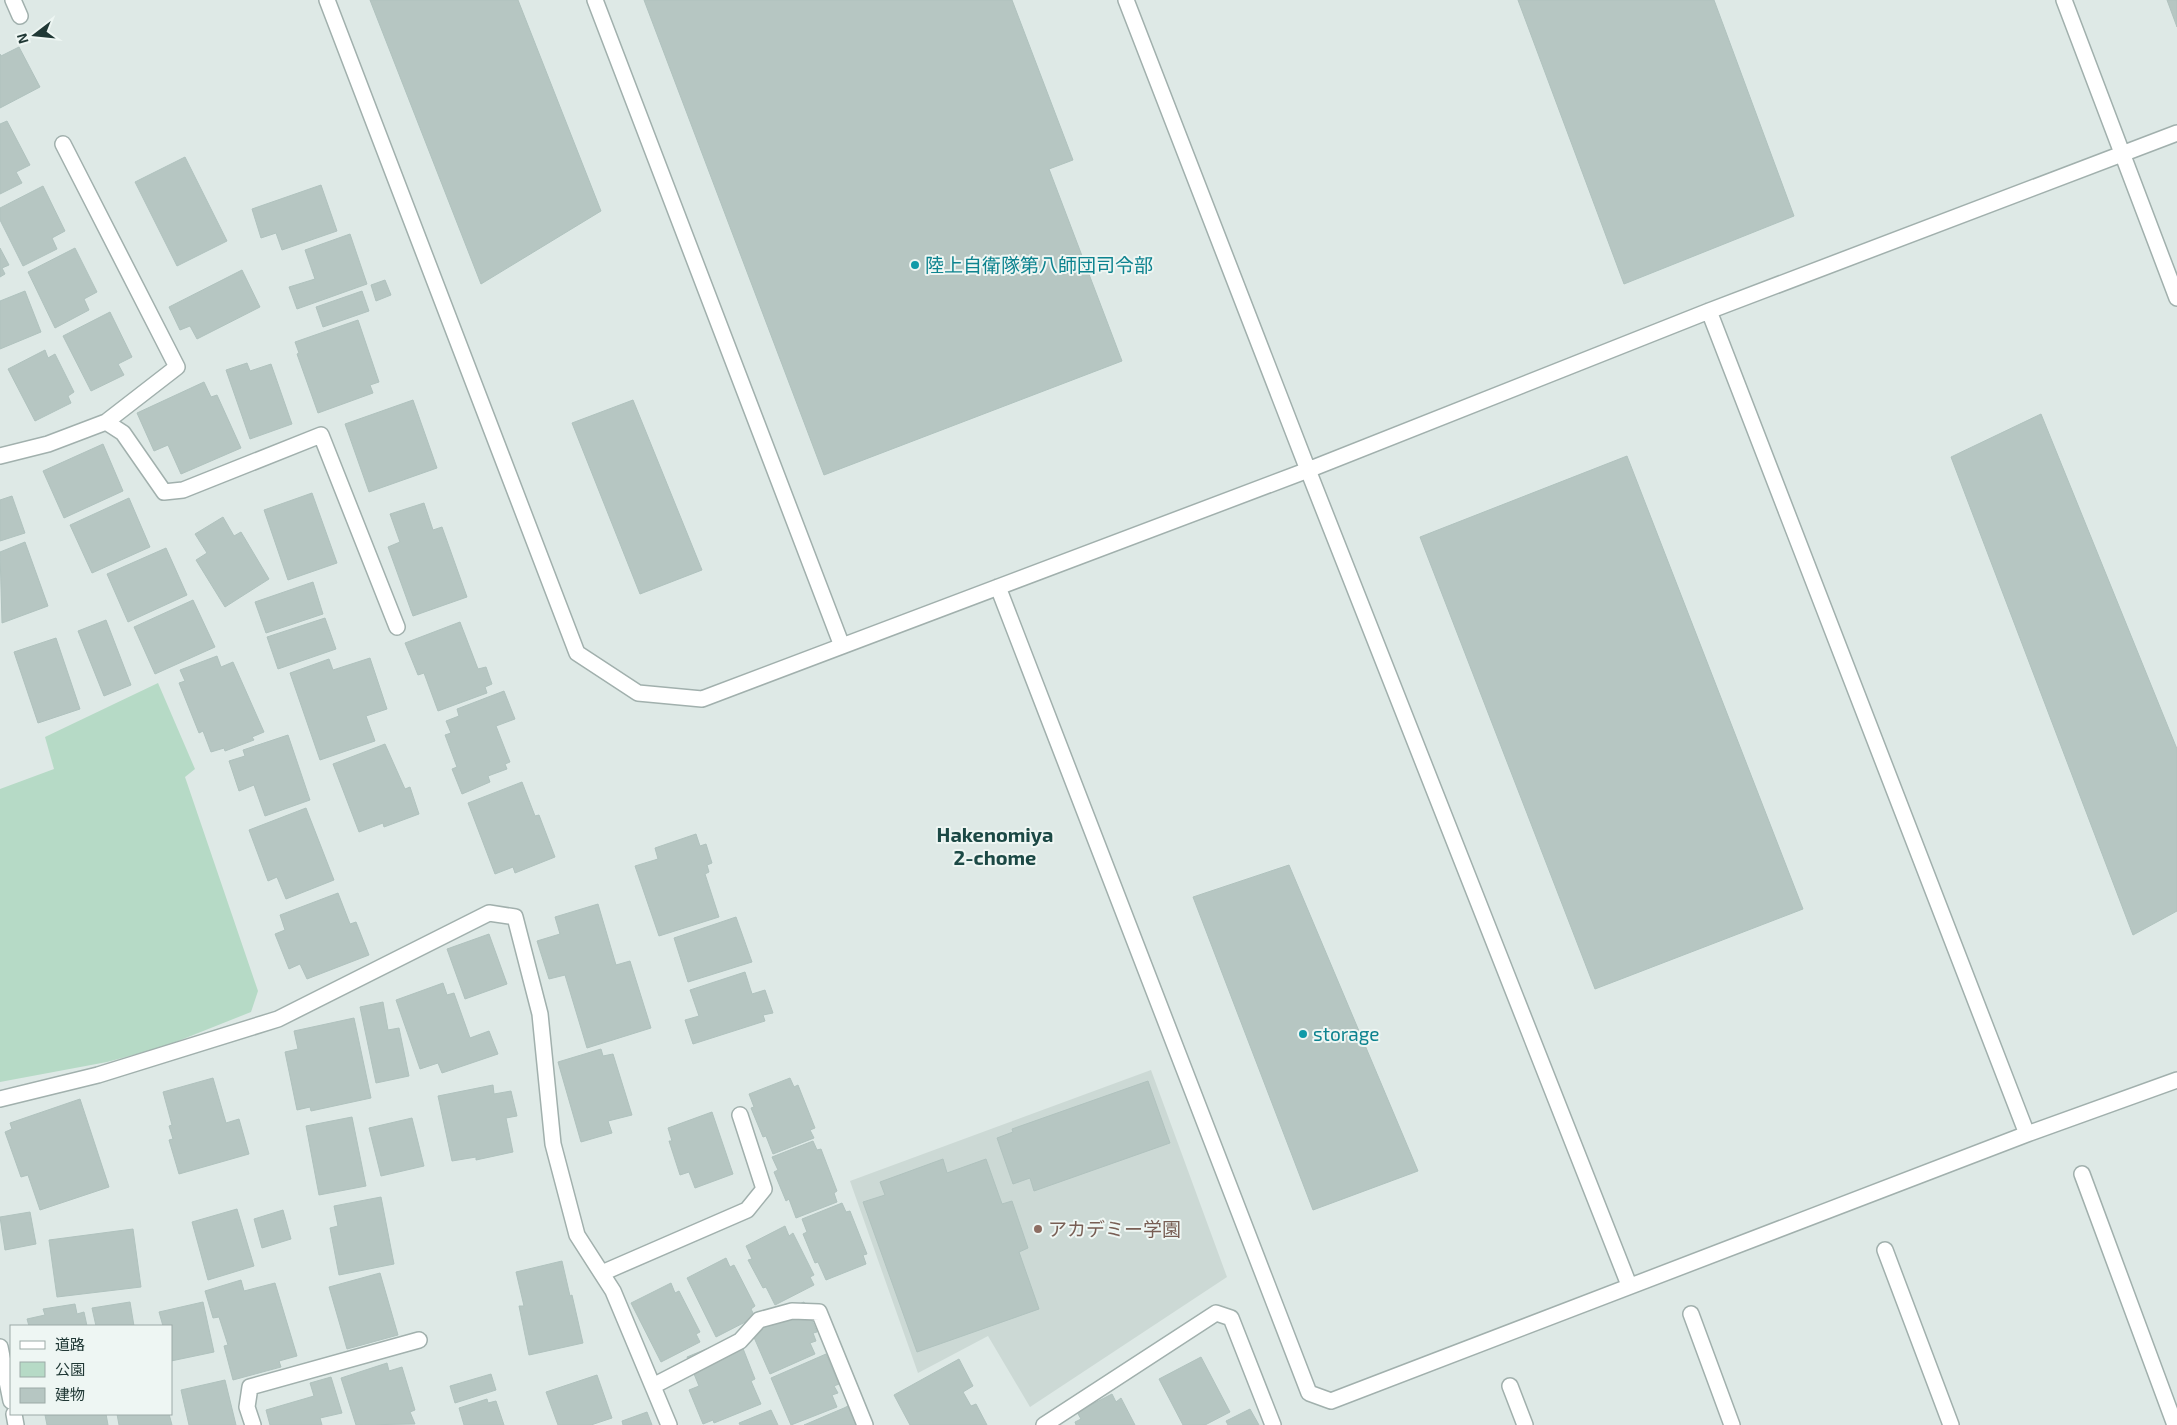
<svg xmlns="http://www.w3.org/2000/svg" width="2177" height="1425" font-family="'Exo 2','Noto Sans JP',sans-serif">
<style>
.built{fill:#ccd9d5}
.green{fill:#b6dac6}
.building{fill:#b6c6c2;stroke:#b0c2be}
.lines{fill:none;stroke-linecap:round;stroke-linejoin:round}
.service-casing{stroke:#a1b0ad;stroke-width:18}
.minor-casing{stroke:#a1b0ad;stroke-width:18}
.service{stroke:#fff;stroke-width:15}
.minor{stroke:#fff;stroke-width:15}
.culture-dot{fill:#0f9aa8;stroke:#eef6f3;stroke-width:2}
.education-dot{fill:#8d6e63;stroke:#eef6f3;stroke-width:2}
.labels{text-anchor:middle;stroke-width:4;stroke-linejoin:round;paint-order:stroke}
.culture-label{font-size:19px;fill:#0d838f;stroke:#eef6f3;text-anchor:start}
.education-label{font-size:19px;fill:#785e54;stroke:#eef6f3;text-anchor:start}
.neighbourhood-label{font-size:20px;font-weight:bold;fill:#1c4945;stroke:#eef6f3}
</style>
<rect width="100%" height="100%" fill="#dee9e6"/>
<!-- built -->
<path class="built" d="M1151 1070 1227 1277 1030 1407 988 1336 918 1373 850 1181Z"/>
<!-- green -->
<path class="green" d="M158 683 195 769 185 777 258 991 251 1012 163 1047 107 1062 0 1082V789L54 769 45 737Z"/>
<!-- building -->
<path class="building" d="M370 0H518L601 211 481 284Z
M644 0H1012L1073 160 1049 169 1122 361 824 475Z
M1518 0H1714L1794 216 1624 284Z
M2167 0H2177V27Z
M19 47 40 87 0 108V54L1 56Z
M7 121 30 165 16 172 22 183 0 194V124Z
M185 157 227 241 177 266 135 182Z
M321 185 337 231 282 250 276 233 261 238 252 209Z
M43 186 65 231 52 238 57 249 23 266 0 220V208Z
M350 234 367 284 297 309 289 287 315 279 305 250Z
M0 248 9 265 2 268 5 274 0 277Z
M75 248 97 292 84 299 89 310 55 328 28 272Z
M242 270 260 307 197 339 190 326 180 330 169 307Z
M385 280 391 295 376 301 371 285Z
M25 291 41 332 0 349V301Z
M362 291 369 311 323 327 316 307Z
M110 312 132 357 118 364 124 375 91 391 63 336Z
M358 320 379 382 370 385 373 393 318 413 297 354 299 353 295 342Z
M45 350 48 358 55 354 74 392 68 396 71 403 35 421 8 369Z
M247 363 250 371 271 364 292 424 250 439 226 370Z
M204 382 211 397 217 395 241 448 181 474 168 445 154 451 137 413Z
M413 400 437 468 369 492 345 424Z
M633 400 702 570 640 594 572 423Z
M2041 414 2177 749V911L2133 935 1951 457Z
M103 444 123 491 64 518 43 471Z
M1627 456 1803 909 1595 989 1420 537Z
M312 493 337 563 288 580 264 510Z
M12 496 25 533 0 541V500Z
M129 498 150 547 92 573 70 525Z
M424 503 433 530 442 527 467 597 413 616 388 547 400 542 390 514Z
M223 517 234 536 241 532 269 579 225 607 196 560 207 553 195 534Z
M25 542 48 606 2 623 0 552Z
M166 548 187 595 128 622 107 574Z
M313 582 323 614 266 633 255 602Z
M193 600 215 647 155 674 134 627Z
M325 618 336 649 278 669 267 637Z
M106 620 131 685 104 696 78 631Z
M460 622 478 669 486 667 492 684 485 687 487 693 438 711 424 673 418 675 405 643Z
M56 638 80 709 38 723 14 652Z
M217 656 221 667 233 662 264 732 252 737 254 740 225 751 224 748 211 752 203 731 199 733 179 683 185 681 180 670Z
M370 658 387 709 366 716 375 741 320 760 290 673 329 659 333 670Z
M504 691 515 719 496 726 510 762 505 764 507 769 488 776 490 782 462 794 452 769 457 767 445 735 451 733 446 721 459 716 457 709Z
M288 735 310 800 265 816 254 785 239 791 229 761 245 756 243 750Z
M385 744 405 789 410 787 419 814 384 827 383 823 359 832 333 764Z
M522 782 535 816 539 815 555 857 515 873 513 867 495 874 468 803Z
M306 808 334 880 286 899 277 877 268 881 249 830Z
M696 834 700 846 706 844 712 863 707 865 709 872 705 874 719 917 659 936 635 866 658 859 655 848Z
M1289 865 1418 1171 1313 1210 1193 897Z
M338 893 350 924 356 922 369 955 307 979 300 964 289 969 275 934 285 930 280 915Z
M598 904 616 965 630 961 651 1028 587 1048 565 975 549 979 537 941 560 934 555 917Z
M736 917 752 962 688 982 674 938Z
M489 934 507 984 465 999 447 949Z
M745 972 752 994 765 990 773 1013 763 1015 765 1021 693 1044 685 1020 699 1016 690 990Z
M443 983 447 995 454 993 470 1038 489 1031 498 1054 442 1073 438 1063 420 1069 396 1000Z
M383 1002 388 1030 399 1028 409 1076 376 1083 360 1007Z
M354 1018 371 1098 311 1111 310 1107 297 1110 285 1052 298 1049 294 1031Z
M601 1049 603 1056 613 1054 632 1115 608 1121 612 1133 581 1142 558 1062Z
M213 1078 226 1123 239 1119 249 1154 179 1174 169 1140 173 1139 169 1126 172 1125 163 1092Z
M790 1078 794 1087 798 1085 815 1128 810 1130 814 1138 773 1154 766 1136 763 1137 751 1108 754 1107 749 1094Z
M1148 1081 1170 1143 1034 1191 1030 1178 1013 1184 997 1138 1013 1132 1012 1129Z
M493 1085 494 1094 511 1091 517 1116 506 1118 513 1152 476 1160V1157L452 1161 438 1096Z
M80 1099 109 1187 40 1210 28 1175 21 1177 5 1132 12 1129 10 1123Z
M712 1112 733 1174 695 1188 689 1172 680 1175 669 1141H672L668 1128Z
M352 1117 366 1186 319 1195 306 1126Z
M412 1118 424 1166 381 1176 369 1128Z
M813 1141 817 1150 821 1149 837 1191 834 1193 837 1202 796 1218 789 1199 786 1201 774 1172 778 1170 772 1157Z
M943 1159 947 1173 986 1159 1002 1204 1012 1201 1028 1248 1019 1252 1039 1309 917 1352 863 1202 885 1195 880 1182Z
M381 1197 394 1264 339 1275 330 1228 338 1226 334 1206Z
M842 1203 846 1212 850 1211 867 1254 863 1255 866 1264 826 1280 818 1262 815 1263 803 1234 807 1232 802 1219Z
M237 1209 254 1266 208 1280 192 1222Z
M283 1210 291 1239 262 1248 254 1219Z
M30 1212 36 1244 5 1250 0 1217Z
M785 1226 789 1236 793 1233 814 1275 810 1277 814 1285 775 1305 766 1287 763 1288 748 1260 752 1259 746 1246Z
M133 1229 141 1287 57 1297 49 1240Z
M726 1258 730 1267 734 1265 755 1306 751 1309 755 1317 716 1337 687 1278Z
M562 1261 570 1296 572 1295 583 1343 529 1355 519 1306H524L516 1272Z
M380 1273 398 1335 347 1349 329 1287Z
M241 1280 244 1291 275 1283 297 1356 279 1361 281 1367 233 1380 224 1346 228 1345 219 1317 213 1318 205 1291Z
M671 1283 675 1293 679 1291 700 1332 696 1334 700 1342 661 1362 631 1303Z
M130 1302 134 1326H96L92 1308Z
M203 1302 214 1352 171 1361V1326H163L159 1312Z
M804 1302 817 1332 813 1333 816 1341 810 1343 815 1354 770 1374 749 1326Z
M75 1304 77 1314 84 1312 87 1326H29L27 1319 45 1315 43 1309Z
M733 1338 742 1346 755 1379 751 1381 761 1404 714 1423 713 1420 703 1424 689 1390 699 1386 687 1357Z
M826 1354 839 1384 834 1386 838 1393 832 1395 837 1407 791 1425 771 1378Z
M1201 1357 1230 1412 1205 1425H1183L1159 1379Z
M959 1359 973 1386 963 1392 971 1406 976 1404 987 1425H910L894 1395Z
M387 1363 389 1371 402 1367 415 1410 410 1412 415 1424 356 1425 341 1378Z
M491 1374 496 1390 455 1403 450 1386Z
M597 1375 612 1418 591 1425H558L546 1392Z
M331 1377 342 1413 320 1418 322 1425H270L266 1410 314 1396 310 1383Z
M225 1380 236 1425H189L181 1390Z
M1112 1394 1116 1402 1121 1398 1135 1425H1076L1075 1422 1081 1419 1077 1412Z
M487 1399 488 1403 496 1401 504 1425H464L459 1408Z
M848 1406 856 1425H804L844 1408Z
M1250 1409 1259 1425H1228L1226 1421Z
M771 1410 778 1425H740L739 1423Z
M647 1412 652 1425H623L622 1421Z
M106 1414 108 1425H47L45 1415Z
M117 1414H169L172 1425H119Z"/>
<g class="lines">
<!-- service casing -->
<g class="service-casing">
<path id="service" d="M327 0 577 653 638 693 702 699 1308 470 1709 311 2177 133
M595 0 842 646
M1126 0 1308 470 1629 1285
M2064 0 2177 298
M1709 311 2027 1134
M998 587 1309 1393 1331 1401 2027 1134 2177 1080
M2082 1174 2175 1425
M1885 1250 1951 1425
M602 1273 747 1210 764 1189 740 1115
M1691 1314 1732 1425
M1510 1386 1525 1425
M253 1425 247 1407 250 1387 419 1340"/>
</g>
<!-- minor casing -->
<g class="minor-casing">
<path id="minor" d="M13 0 20 16
M106 422 123 433 164 492 183 490 321 435 397 627
M0 456 48 444 106 422 177 367 63 144
M0 1099 98 1075 278 1019 489 913 515 917 540 1014 553 1144 577 1235 613 1291 669 1425
M0 1347 11 1401
M653 1386 740 1341 759 1320 792 1311 819 1312 865 1425
M14 1414 16 1425
M1044 1425 1216 1313 1231 1318 1273 1425"/>
</g>
<!-- service -->
<use href="#service" class="service"/>
<!-- minor -->
<use href="#minor" class="minor"/>
</g>
<!-- markers -->
<g class="culture-dot">
<circle cx="915" cy="265" r="5"/>
<circle cx="1303" cy="1034" r="5"/>
</g>
<circle class="education-dot" cx="1038" cy="1229" r="5"/>
<g class="labels">
<!-- culture labels -->
<g class="culture-label">
<text x="925" y="272">陸上自衛隊第八師団司令部</text>
<text x="1313" y="1041">storage</text>
</g>
<!-- education labels -->
<g class="education-label">
<text x="1048" y="1236">アカデミー学園</text>
</g>
<!-- neighbourhood labels -->
<g class="neighbourhood-label">
<text x="995" y="842">Hakenomiya<tspan x="995" dy="23">2-chome</tspan></text>
</g>
</g>
<!-- legend -->
<rect x="10" y="1325" width="162" height="90" fill="#eef6f3" stroke="#9caaa7"/>
<rect x="20" y="1341" width="25" height="8" fill="#ffffff" stroke="#9caaa7"/>
<text x="55" y="1350" font-size="15" fill="#203835">道路</text>
<rect x="20" y="1362" width="25" height="15" fill="#b6dac6" stroke="#9caaa7"/>
<text x="55" y="1375" font-size="15" fill="#203835">公園</text>
<rect x="20" y="1388" width="25" height="15" fill="#b6c6c2" stroke="#9caaa7"/>
<text x="55" y="1400" font-size="15" fill="#203835">建物</text>
<!-- north arrow -->
<g transform="translate(35 35) rotate(254)" stroke="#eef6f3" stroke-width="4" paint-order="stroke">
<path d="M0-4L9 19L0 12L-9 19Z" fill="#203835"/>
<text y="-8" font-size="14" font-weight="bold" text-anchor="middle" fill="#203835">N</text>
</g>
</svg>
